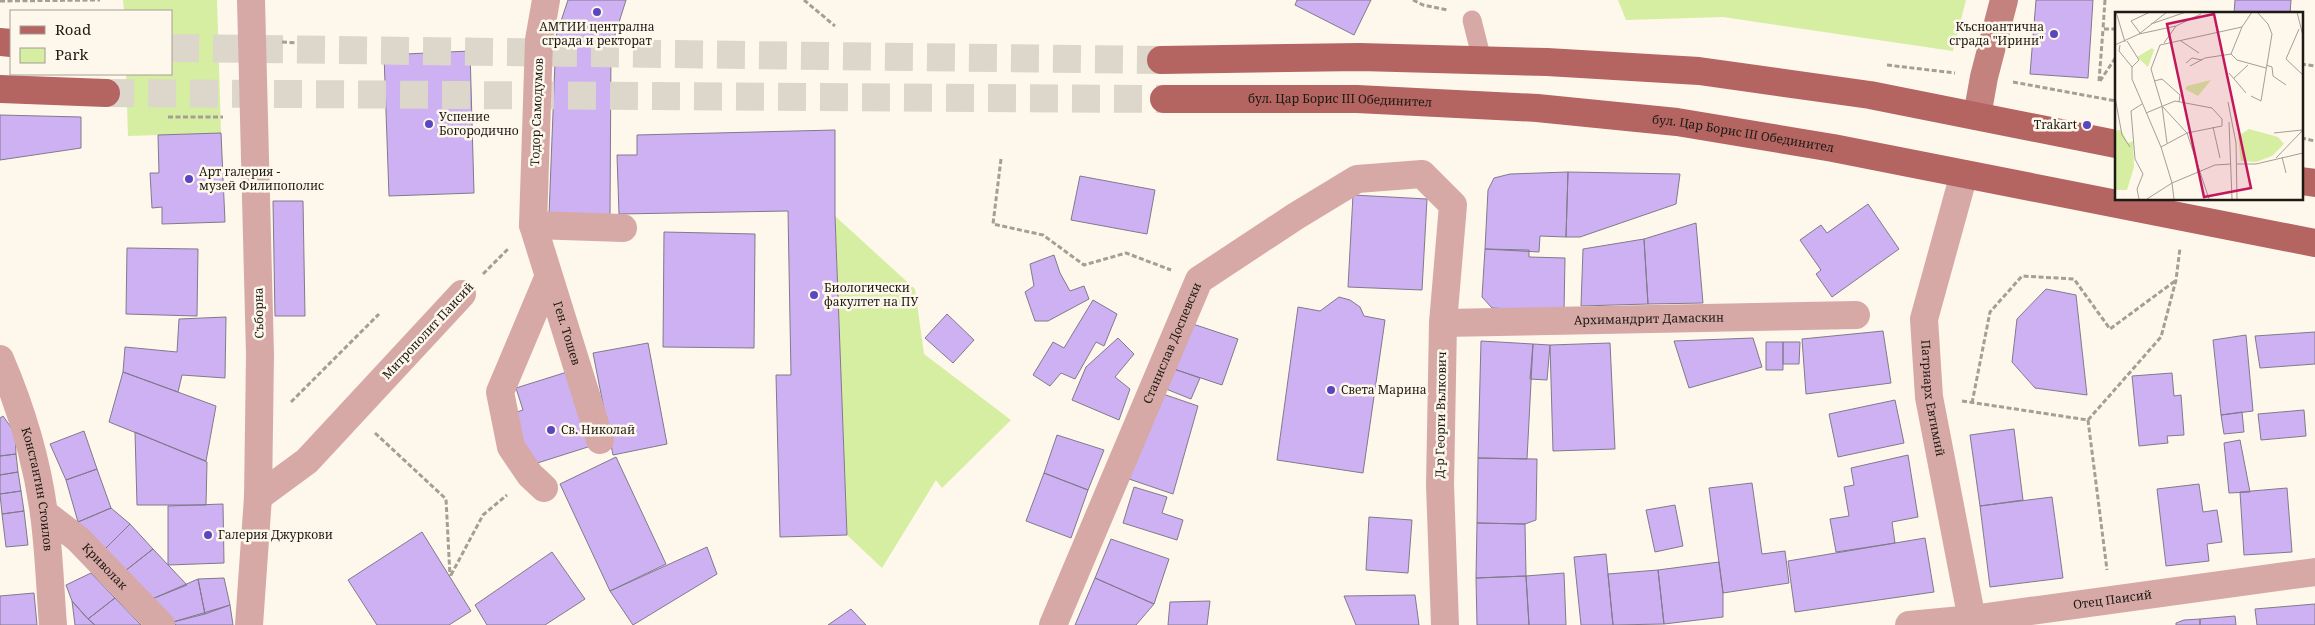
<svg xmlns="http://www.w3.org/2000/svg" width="2315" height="625" font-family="'Noto Serif',serif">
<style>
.green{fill:#d6eea1}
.building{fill:#cdb1f3;stroke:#817a8b}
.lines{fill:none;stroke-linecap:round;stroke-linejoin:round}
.primary-tunnel{stroke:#dcd6cb;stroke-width:28;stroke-dasharray:28 14;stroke-linecap:butt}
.path{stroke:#a49e95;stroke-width:3;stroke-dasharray:5 2.5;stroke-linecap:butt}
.lane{stroke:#d7a9a6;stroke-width:19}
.street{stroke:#d7a9a6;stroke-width:28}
.secondary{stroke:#c4827e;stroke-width:28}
.primary{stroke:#b46562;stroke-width:28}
.poi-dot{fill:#5847bf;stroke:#fef7ec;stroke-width:2}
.labels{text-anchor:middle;stroke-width:5;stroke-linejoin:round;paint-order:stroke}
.poi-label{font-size:12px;fill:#1d1913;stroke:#fef7ec;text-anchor:start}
.street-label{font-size:12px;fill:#1d1913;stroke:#fef7ec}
.inset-road{fill:none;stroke:#a49e95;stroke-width:1}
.view{fill:#c2185b;fill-opacity:0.15;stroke:#c2185b;stroke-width:2.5}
.inset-edge{fill:none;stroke:#1d1913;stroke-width:2.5}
</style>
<rect width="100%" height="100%" fill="#fef7ec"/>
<!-- green -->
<path class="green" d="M123 0H217L221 133 128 136 126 74H171V11H124Z
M1618 0H1966L1953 51 1723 17 1626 20Z
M835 216 915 289 924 354 1011 420 942 488 936 480 882 568 847 535Z"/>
<!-- building -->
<path class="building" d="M568 0H626L611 48 610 217 549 215 556 36Z
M1297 0H1371L1354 35 1295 5Z
M2036 0H2093L2088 78 2030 74Z
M2235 0H2291L2290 14H2234Z
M470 51 474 193 389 196 384 55Z
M0 115 81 117V148L0 160Z
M835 130V216L847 535 780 537 776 375H791L788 211 619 214 617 155H637V135Z
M221 133 225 222 162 224V207L152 208 150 173H159L158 135Z
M1568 172 1680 174 1676 204 1580 237H1566Z
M1568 172 1566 237 1540 236 1539 252 1485 249 1488 190 1494 178 1510 174Z
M1080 176 1155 190 1147 234 1071 220Z
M1353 195 1427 199 1422 290 1348 287Z
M273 201H303L305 316H275Z
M1868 204 1899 249 1832 297 1816 274 1821 270 1800 240 1821 225 1827 233Z
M1696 223 1703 303 1648 304 1644 239Z
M664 232 755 234 754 348 663 347Z
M1644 239 1648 304 1581 306 1583 249Z
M127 248 198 249 197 316 126 314Z
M1485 249 1529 250V257L1565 258 1564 312 1492 308 1482 297Z
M1054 255 1060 273 1070 291 1084 286 1089 299 1048 321H1035L1025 292 1034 286 1030 264Z
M2046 289 2076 295 2087 395 2035 388 2012 362 2017 319Z
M1339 297 1350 300 1360 307 1364 316 1385 320 1363 473 1277 460 1298 307 1320 311Z
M1093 300 1117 314 1104 346 1096 342 1075 379 1061 373 1050 386 1033 375 1053 342 1064 348Z
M947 314 974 340 953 363 925 338Z
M226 317 225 378 182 375 178 392 123 372 125 347 177 352 179 319Z
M1190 323 1238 339 1222 385 1174 369Z
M1883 331 1891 383 1806 394 1802 339Z
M2315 332V364L2260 368 2255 336Z
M2246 335 2253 411 2221 415 2213 340Z
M1118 338 1134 354 1115 377 1130 389 1119 420 1072 400 1086 367Z
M1753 338 1762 367 1689 388 1674 341Z
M1481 341 1533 344 1527 459 1478 458Z
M1766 342H1783V370H1766Z
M1783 342H1800L1799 364H1783Z
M648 343 667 444 613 455 593 353Z
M1610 343 1615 449 1553 451 1550 345Z
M1533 344 1550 345 1547 380 1530 379Z
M1174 369 1200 378 1191 399 1166 389Z
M123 372 216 406 206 461 109 422Z
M567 372 591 446 528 466 511 414 523 410 516 388Z
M2172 373 2174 396 2181 395 2184 435 2167 436 2168 443 2139 446 2132 376Z
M1157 392 1198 406 1173 494 1129 479Z
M1895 400 1904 443 1838 457 1829 414Z
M2304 410 2306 436 2261 440 2258 414Z
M2242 412 2244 432 2224 434 2221 415Z
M3 416 15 433 16 454 0 456V418Z
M2014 429 2023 500 1980 506 1970 435Z
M84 431 97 469 66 480 50 444Z
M135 432 207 462 206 505H137Z
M1057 435 1104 450 1088 490 1044 473Z
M2240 440 2250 492 2229 493 2224 443Z
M16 454 18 472 0 475V456Z
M1908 455 1918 517 1892 522 1895 543 1836 552 1830 519 1849 516 1844 487 1854 485 1851 468Z
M616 457 666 564 610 591 560 484Z
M1478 458 1537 459 1536 520 1525 524 1477 523Z
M97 469 111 508 78 522 66 480Z
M18 472 21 491 0 494V475Z
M1044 473 1088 490 1071 538 1026 521Z
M1752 483 1762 554 1785 551 1789 583 1723 593 1709 488Z
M2199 484 2203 512 2217 510 2222 542 2207 544 2209 561 2166 566 2157 489Z
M1134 487 1167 497 1162 513 1183 520 1177 540 1123 523Z
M2287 488 2292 552 2244 555 2240 492Z
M21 491 24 511 2 514 0 494Z
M2052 497 2063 578 1990 587 1980 506Z
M223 504 224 563 168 565V506Z
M1675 505 1683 546 1655 552 1646 510Z
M111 508 130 524 103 551 78 522Z
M24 511 28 545 6 547 2 514Z
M1369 517 1412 520 1408 573 1366 570Z
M1477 523 1525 524 1526 576 1476 578Z
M130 524 153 549 125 571 103 551Z
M422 532 471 611 449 625H377L348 580Z
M1925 538 1934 592 1795 612 1788 561Z
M1111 539 1169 559 1154 604 1095 578Z
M707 547 717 574 633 625 610 591Z
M153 549 187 585 152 599 125 571Z
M552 552 585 599 545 625H487L475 605Z
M1606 554 1613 625H1581L1574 557Z
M1719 562 1723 593V617L1664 624 1658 570Z
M1658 570 1664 624 1613 625 1608 574Z
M91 573 115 598 88 619 72 601 66 585Z
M1564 573 1566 625H1529L1526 576Z
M1526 576 1529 625H1477L1476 578Z
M224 578 230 605 205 614 198 579Z
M1095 578 1154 604 1136 625H1075Z
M198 579 205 614 173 622 152 599Z
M34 593 37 625H0V596Z
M1415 595 1419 625H1356L1344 596Z
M115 598 141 625H95L88 619Z
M72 601 88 619 95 625H75Z
M1210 601 1207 625H1168L1170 602Z
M2315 604V625H2257L2255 609Z
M230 605 233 625H176L173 622Z
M851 609 866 625H828Z
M2235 616 2236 625H2200V619Z
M2200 619V625H2176V623L2184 620Z"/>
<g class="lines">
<!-- primary-tunnel -->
<path class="primary-tunnel" d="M171 48 1161 60
M106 93 1164 99"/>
<!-- path -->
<path class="path" d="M804 0 835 26
M1413 0 1423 5 1448 10
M2105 0 2103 29H2116
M0 1 100 0
M282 42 297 43
M2301 64 2315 66
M1887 65 1955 73
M2099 81 2103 29
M2100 81 2116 57
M2013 82 2116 101
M168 117H223
M2301 138 2315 141
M1001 159 993 224 1043 235 1084 265 1126 253 1171 270
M483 274 509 248
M1962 401 2088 420 2161 337 2176 280 2180 248
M291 402 379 314
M1972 403 1990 312 2022 276 2074 279 2110 329 2175 281
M2088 420 2107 570
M375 433 446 499 450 576
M451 575 483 515 507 495"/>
<!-- lane -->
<path class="lane" d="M1472 20 1482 60"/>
<!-- street -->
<g class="street">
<path id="s1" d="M546 0 539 40 533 225 600 440"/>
<path id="s2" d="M1964 174 1924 319 1929 397 1973 625"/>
<path d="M533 225 623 228"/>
<path id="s3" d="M1443 323 1856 315"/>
<path id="s4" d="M0 359C21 408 37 460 44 514 49 550 50 588 53 625"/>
<path d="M544 488 530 475 511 447 500 392 548 278"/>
<path d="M258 497 307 461 462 294"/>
<path id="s5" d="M44 513 78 539 161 625"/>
<path d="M249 625 258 497 260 355 251 0"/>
<path id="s6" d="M1053 625 1199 280 1296 216 1357 179 1422 174 1453 205 1443 323 1440 485 1445 625"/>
<path id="s7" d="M1909 625 1972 619 2315 572"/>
</g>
<!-- secondary -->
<path class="secondary" d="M1977 116 1984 77 2004 0"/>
<!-- primary -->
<g class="primary">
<path d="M0 42 11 43"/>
<path d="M1161 60 1360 57 1547 62 1699 71 1870 95 2116 144"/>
<path d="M0 89 106 93"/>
<path id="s8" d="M1164 99H1357L1537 108 1677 122 1833 148 2315 243"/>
<path d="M2301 181 2315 183"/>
</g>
</g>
<!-- markers -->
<g class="poi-dot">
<circle cx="597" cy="12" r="5"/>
<circle cx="2054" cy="34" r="5"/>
<circle cx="429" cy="124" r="5"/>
<circle cx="2087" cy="125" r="5"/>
<circle cx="189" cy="179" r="5"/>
<circle cx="814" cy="295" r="5"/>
<circle cx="1331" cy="390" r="5"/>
<circle cx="551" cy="430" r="5"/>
<circle cx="208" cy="535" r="5"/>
</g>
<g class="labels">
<!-- poi labels -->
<g class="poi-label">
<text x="597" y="31" text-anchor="middle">АМТИИ централна<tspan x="597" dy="14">сграда и ректорат</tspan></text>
<text x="2044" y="31" text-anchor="end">Късноантична<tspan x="2044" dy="14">сграда "Ирини"</tspan></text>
<text x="439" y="121">Успение<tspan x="439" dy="14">Богородично</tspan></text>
<text x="2077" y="129" text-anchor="end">Trakart</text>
<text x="199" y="176">Арт галерия -<tspan x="199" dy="14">музей Филипополис</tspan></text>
<text x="824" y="292">Биологически<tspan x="824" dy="14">факултет на ПУ</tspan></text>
<text x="1341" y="394">Света Марина</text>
<text x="561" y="434">Св. Николай</text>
<text x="218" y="539">Галерия Джуркови</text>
</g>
<!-- street labels -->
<g class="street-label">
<text dy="4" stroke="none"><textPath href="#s8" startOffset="176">бул. Цар Борис III Обединител</textPath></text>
<text transform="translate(537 112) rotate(-88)" y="4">Тодор Самодумов</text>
<text dy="4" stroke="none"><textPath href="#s8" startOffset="581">бул. Цар Борис III Обединител</textPath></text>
<text transform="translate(259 313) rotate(-91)" y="4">Съборна</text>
<text dy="4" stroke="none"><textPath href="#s3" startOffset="206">Архимандрит Дамаскин</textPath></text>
<text transform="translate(428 331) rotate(-47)" y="4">Митрополит Паисий</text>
<text dy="4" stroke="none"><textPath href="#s1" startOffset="339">Ген. Тошев</textPath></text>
<text dy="4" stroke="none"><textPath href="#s6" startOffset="306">Станислав Доспевски</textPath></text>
<text dy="4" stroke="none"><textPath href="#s2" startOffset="230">Патриарх Евтимий</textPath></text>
<text transform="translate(1441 415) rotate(-89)" y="4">Д-р Георги Вълкович</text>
<text dy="4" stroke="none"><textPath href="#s4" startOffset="136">Константин Стоилов</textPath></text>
<text dy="4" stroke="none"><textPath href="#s5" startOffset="81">Криволак</textPath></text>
<text dy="4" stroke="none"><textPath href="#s7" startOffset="205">Отец Паисий</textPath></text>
</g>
</g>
<!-- overview -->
<g transform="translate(2115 12)">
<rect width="188" height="188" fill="#fef7ec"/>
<path d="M37 36 39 38 33 55 22 45ZM96 68 83 84 70 77 72 74ZM134 117 163 125 169 132 157 144 141 150 126 149 123 124ZM6 118 13 131 18 129 19 155 12 178H0V119Z" fill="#d6eea1"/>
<path class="inset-road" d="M1 0 10 30M182 0 188 24M36 12 71 0M184 17 171 47 188 63M25 21 16 9 35 0M24 22 61 14 86 2M12 29 24 48 17 55V67L46 135 57 171 59 187M66 29 84 41M49 31 61 14M0 33 24 22 52 0M5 33 4 39 17 55M116 42 127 15M71 51 77 46 87 48M151 53 157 55 158 64 171 73M75 54 90 46 116 42 122 48 151 56M114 61 131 81M0 62V79M119 66 133 53M39 69 47 67 65 83 64 90M136 84 146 89 157 22 153 12 142 0M0 85 7 123 15 135M113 90 121 131 122 187M47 94 52 131M31 101 60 89 97 96 107 107V114L72 121 46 135M114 110 117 187M98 115 105 146M159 121 187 118M167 145 171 161M161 146 188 118M122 152H141L188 141M24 187 22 177 28 162 20 147 16 99 27 92M32 187 57 171 100 153 116 152M94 187 72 121 47 94 36 57 45 33 127 15 137 0"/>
<path class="view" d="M99 2 136 176 89 185 52 12Z"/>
<rect width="188" height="188" class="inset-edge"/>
</g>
<!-- legend -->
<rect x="10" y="10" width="162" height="65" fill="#fef7ec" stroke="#a49e95"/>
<rect x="20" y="26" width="25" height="8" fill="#b46562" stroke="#a49e95"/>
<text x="55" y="35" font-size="15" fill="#1d1913">Road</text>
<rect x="20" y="48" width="25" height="15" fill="#d6eea1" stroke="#a49e95"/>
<text x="55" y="60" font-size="15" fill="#1d1913">Park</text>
</svg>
